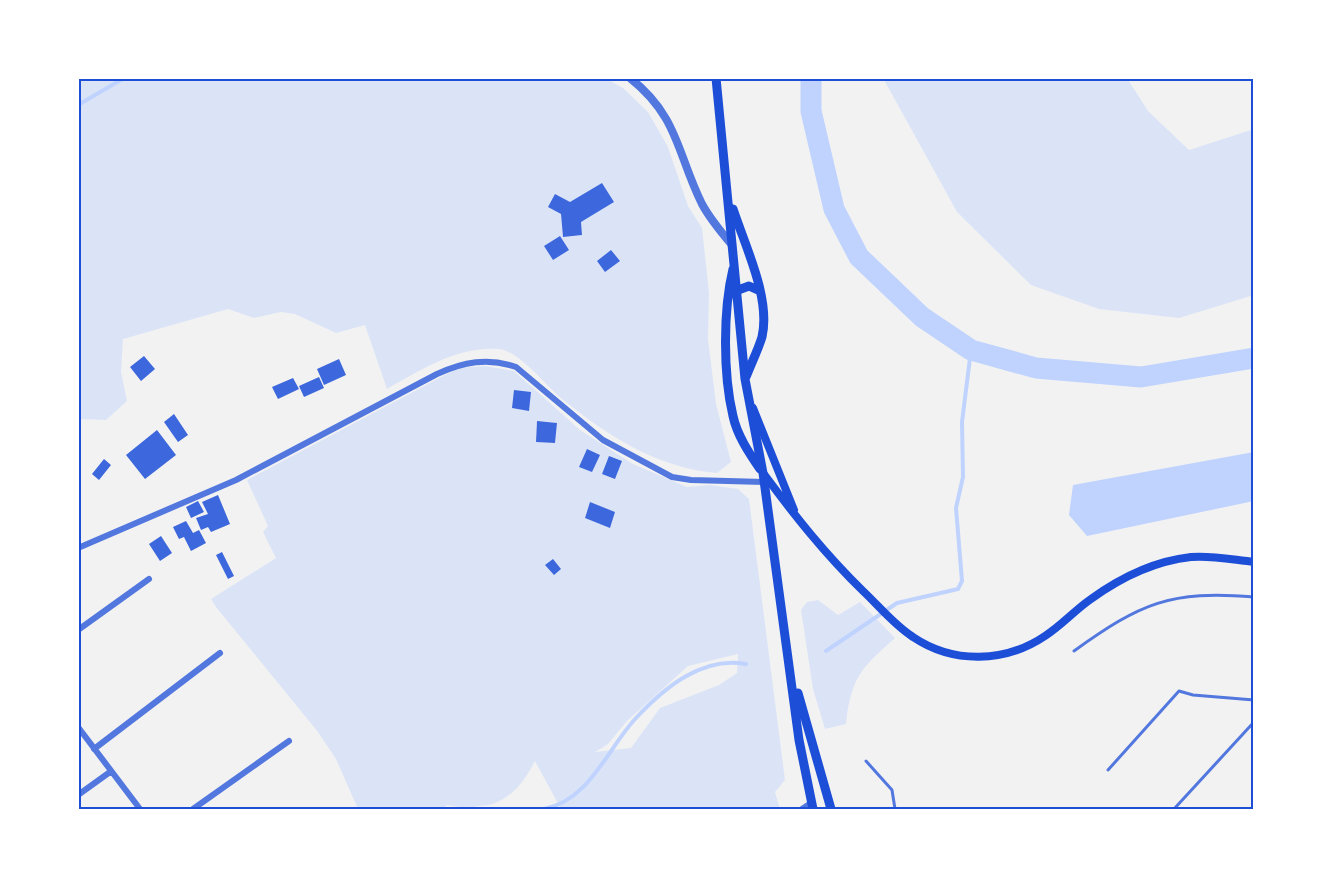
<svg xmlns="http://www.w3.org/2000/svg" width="1332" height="887" font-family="Barlow,sans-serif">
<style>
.green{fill:#dbe4f7;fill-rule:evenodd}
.water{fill:#bfd3fe}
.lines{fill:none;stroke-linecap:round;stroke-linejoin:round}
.stream{stroke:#bfd3fe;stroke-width:4}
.river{stroke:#bfd3fe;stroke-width:21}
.building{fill:#3d67dc}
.service{stroke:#5277de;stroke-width:3}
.minor{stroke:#5277de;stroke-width:6}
.tertiary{stroke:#5277de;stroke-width:8}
.secondary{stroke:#1d4ed8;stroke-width:8}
.primary{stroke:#1d4ed8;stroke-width:9}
.neatline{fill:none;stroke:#1d4ed8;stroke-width:2}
</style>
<rect width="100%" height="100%" fill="#f2f2f2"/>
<!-- green -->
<path class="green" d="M78 78H605L623 88 648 112 668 147 688 206 702 228 709 293 708 339 716 404 731 462 717 473C657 468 608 436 562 399 546 386 519 350 498 349 458 346 420 370 387 389L365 325 336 333 295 314 281 312 254 318 228 309 123 339 121 372 127 401 106 420 78 419ZM555 194C572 203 582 215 582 235L563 236 561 214 549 207Z
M883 78H1127L1148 111 1189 150 1254 129V295L1179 318 1099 309 1031 285 957 212Z
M485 366 514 371 580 430 633 464 687 487 710 485 738 489 749 499 785 780 775 792 780 809H561L535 761C525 780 514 796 493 804 485 807 478 804 471 809L447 805 443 809H358L336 759 318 732 216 607 211 599 276 558 263 532 268 526 247 480 458 368ZM537 422 557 423 555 443 536 442ZM590 503 615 512 610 527 585 518ZM738 654 737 673 719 685 660 708 631 748 595 752 608 744 627 721 688 666Z
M818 600 838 615 860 602 895 638C861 668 851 678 846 724L825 729 813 689 801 610 807 602Z"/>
<!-- water -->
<path class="water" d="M1254 452V501L1087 536 1069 515 1073 485Z"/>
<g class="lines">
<!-- stream -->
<path class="stream" d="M78 105 124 78
M826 651 897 603 958 589 962 581 956 508 963 477 962 422 971 350
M544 809C590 800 607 749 636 718 664 688 702 656 746 664"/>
<!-- river -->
<path class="river" d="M811 78V111L834 209 859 257 922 317 971 350 1036 368 1141 377 1254 358"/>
</g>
<!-- building -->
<path class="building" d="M602 183 614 202 581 222 582 235 563 237 561 214 548 207 555 194 570 202Z
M560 236 569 250 553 260 544 246Z
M611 250 620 261 605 272 597 261Z
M144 356 155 369 141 381 130 367Z
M339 359 346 375 324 385 317 369Z
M319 377 324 388 304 397 299 386Z
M293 378 299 389 278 399 272 387Z
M514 390 531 392 529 411 512 408Z
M174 414 188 435 178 442 164 422Z
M537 421 557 423 555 443 536 442Z
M157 430 176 455 145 479 126 455Z
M587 449 600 455 592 472 579 467Z
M609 456 622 461 615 479 602 474Z
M104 459 111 465 99 480 92 474Z
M218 495 230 524 211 532 208 527 201 530 196 518 208 514 202 502Z
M198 501 204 512 191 518 186 507Z
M590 502 615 512 610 528 585 518Z
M186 521 193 533 199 530 206 543 191 551 184 537 179 539 173 527Z
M161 536 172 553 160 561 149 544Z
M222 552 234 576 228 579 216 555Z
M553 559 561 569 554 575 545 565Z"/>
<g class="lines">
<!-- service -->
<path class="service" d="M1074 651C1141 603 1170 590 1254 597
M866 761 892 790 895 809
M1108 770 1179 691 1193 695 1254 700
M1174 809 1254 722"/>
<!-- minor -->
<path class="minor" d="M78 548 236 480 437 374C463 362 488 357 516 367L603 440 672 477 691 480 764 482
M78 630 149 579
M78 727 140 809
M94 749 220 653
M78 795 110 772
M193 809 289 741
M802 809 811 803"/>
<!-- tertiary -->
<path class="tertiary" d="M630 78C679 117 677 154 702 204 710 219 721 232 732 245"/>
<!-- secondary -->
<path class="secondary" d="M753 408 794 510
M763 473C795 516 825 554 863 591 879 606 894 625 913 637 953 664 1005 663 1045 636 1062 625 1075 610 1091 599 1120 578 1155 561 1191 557 1211 555 1234 560 1254 562"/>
<!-- primary -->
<path class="primary" d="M716 78 745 379 763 473 799 740 813 809
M733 209C745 246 771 298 762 337 758 350 751 364 746 377
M733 269C723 310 723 374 733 416 737 435 749 453 760 469
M733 292 749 286 760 291
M798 693 831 809"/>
</g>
<!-- border -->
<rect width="1332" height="887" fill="none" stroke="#ffffff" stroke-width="159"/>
<rect x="80" y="80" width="1172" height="728" class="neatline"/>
</svg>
